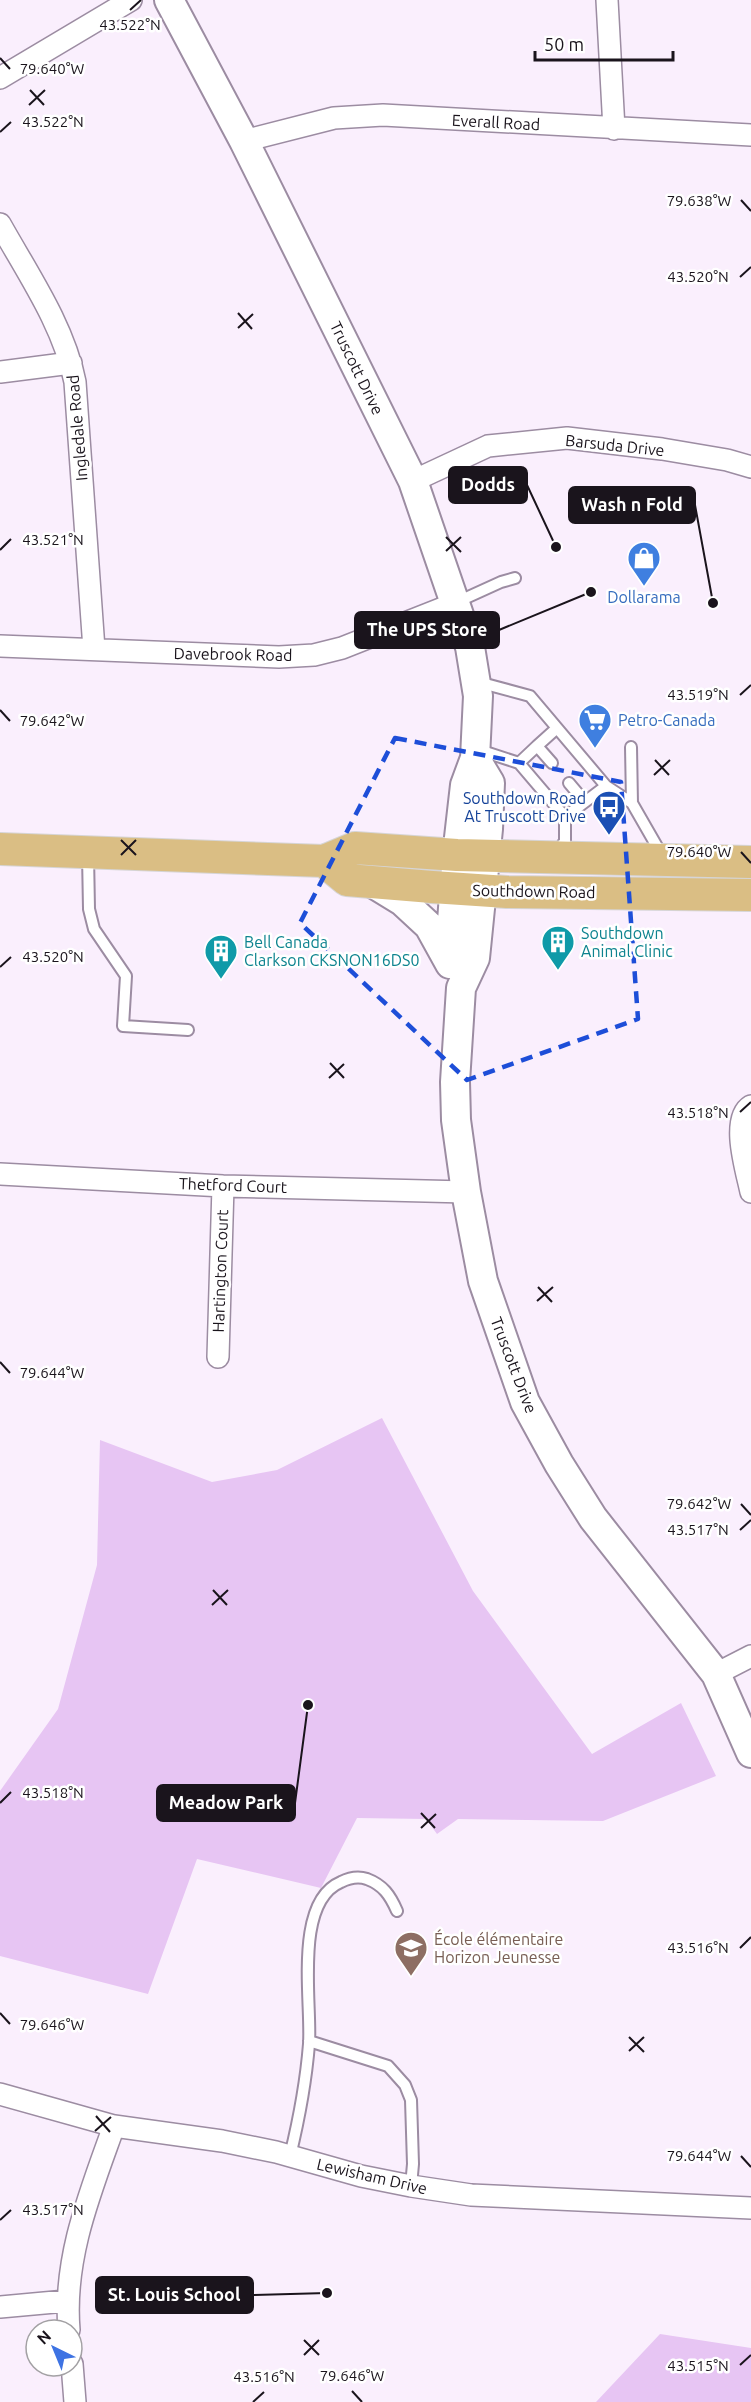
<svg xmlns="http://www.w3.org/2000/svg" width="751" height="2402" font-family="Ubuntu,sans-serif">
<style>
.green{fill:#e7c5f3}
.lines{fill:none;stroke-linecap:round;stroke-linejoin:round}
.lane-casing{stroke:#9c8ca2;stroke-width:14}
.street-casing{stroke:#9c8ca2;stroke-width:24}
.secondary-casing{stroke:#9c8ca2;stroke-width:32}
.primary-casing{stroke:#d6d5d6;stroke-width:34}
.lane{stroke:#fff;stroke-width:10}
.street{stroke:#fff;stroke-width:21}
.secondary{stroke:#fff;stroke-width:28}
.primary{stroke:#dabe84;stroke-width:32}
.marked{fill:none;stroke:#1d4ed8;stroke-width:4.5;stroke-dasharray:12 8;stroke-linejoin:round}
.ticks{fill:none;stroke:#1a141c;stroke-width:2}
.labels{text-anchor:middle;stroke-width:5;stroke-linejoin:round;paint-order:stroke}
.street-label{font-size:16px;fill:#1a141c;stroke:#fff}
.shop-label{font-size:16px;fill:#366cbe;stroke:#fff}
.transit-label{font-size:16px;fill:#164399;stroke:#fff;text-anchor:end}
.culture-label{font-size:16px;fill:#0d838f;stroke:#fff;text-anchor:start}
.education-label{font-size:16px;fill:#785e54;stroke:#fff;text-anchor:start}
.ticks-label{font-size:15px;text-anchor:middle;fill:#1a141c;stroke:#fff;stroke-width:5;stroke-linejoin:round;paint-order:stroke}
.leader{fill:none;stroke:#1a141c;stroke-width:2}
.callout-dot{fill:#1a141c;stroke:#fff;stroke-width:2}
.callout{fill:#1a141c;stroke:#1a141c;stroke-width:2}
.callout-label{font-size:18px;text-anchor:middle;font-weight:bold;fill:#fff}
</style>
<rect width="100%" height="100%" fill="#faeffd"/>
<!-- green -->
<path class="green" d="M382 1418 473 1591 592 1754 681 1703 716 1776 603 1821 458 1819 437 1834 426 1819 357 1818 321 1888 197 1859 148 1994 0 1956V1791L58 1709 97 1565 100 1440 212 1482 277 1470Z
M660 2334 751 2348V2402H596Z"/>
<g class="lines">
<!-- lane casing -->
<g class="lane-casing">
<path id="lane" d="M457 602 501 582 515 578
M478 682 530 696 606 786
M537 746 557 728
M631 747 632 803
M476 749 519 763 565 817
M519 763 537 746 552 763
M569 783 585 802
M557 853 565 841V817L606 786 632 803 663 857
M88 855 89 909 94 929 126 976 123 1026 188 1030
M309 2041 388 2066 405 2085 411 2100 413 2164 411 2186
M290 2156C299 2119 306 2082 309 2044 312 2003 293 1902 341 1882 349 1878 358 1876 367 1879 383 1885 390 1895 397 1911"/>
</g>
<!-- street casing -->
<g class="street-casing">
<path id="street" d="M607 0 614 129
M0 78 131 0
M244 141 334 118 383 115 751 135
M0 224C28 274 64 326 75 382L94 649
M0 372 71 363
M413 481 488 446 567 438 662 449 727 460 751 467
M0 646 279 657 314 655 342 648 456 603
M751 1106C730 1119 747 1172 751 1192
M0 1174 223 1186 466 1192
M218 1357 223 1186
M716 1674 751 1656
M0 2094 114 2126 222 2141 276 2152 361 2176 411 2186 471 2195 751 2208
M0 2307 66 2301
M69 2330C63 2258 90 2193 114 2126
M72 2364 75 2402"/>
</g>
<!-- secondary casing -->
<g class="secondary-casing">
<path id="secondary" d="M169 0 244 141 413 481 470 647 478 696 475 758 465 785 457 855 449 961
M475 758 490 783 488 829 475 958 461 988 455 1082 456 1120 466 1192 483 1281 525 1402 559 1464 593 1518 716 1674 751 1753
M371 882 402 901 429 926 450 964"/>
</g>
<!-- primary casing -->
<g class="primary-casing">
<path id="primary" d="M0 849 324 861 355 848 457 855 751 862
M324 861 347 880 432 887 507 892 751 895"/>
</g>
<!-- lane -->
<use href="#lane" class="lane"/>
<!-- street -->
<use href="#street" class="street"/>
<!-- secondary -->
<use href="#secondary" class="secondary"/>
<!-- primary -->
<use href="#primary" class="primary"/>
</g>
<!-- marked area -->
<path class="marked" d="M395 738 621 782 638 1019 467 1080 300 923Z"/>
<!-- ticks -->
<path class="ticks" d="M130 10 141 0M0 58 10 69M30 90 44 105M29 105 45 90M0 132 11 122M741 200 751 211M740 277 751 267M238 313 252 329M238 328 253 314M446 537 461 552M0 550 11 539M446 551 461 537M740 695 751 685M0 710 10 721M655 760 669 775M654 775 670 760M121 840 136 855M741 852 751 863M121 855 136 840M0 967 11 957M330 1063 344 1078M329 1078 344 1064M740 1112 751 1102M538 1287 552 1302M537 1301 553 1287M0 1362 10 1373M741 1504 751 1515M740 1530 751 1520M213 1590 227 1605M212 1605 228 1590M0 1803 11 1792M421 1813 435 1828M421 1828 436 1814M740 1948 751 1937M0 2013 10 2024M629 2037 644 2052M629 2051 644 2037M96 2116 110 2132M95 2131 111 2117M741 2156 751 2167M0 2220 11 2210M304 2340 319 2355M304 2355 319 2340M740 2365 751 2355M352 2391 362 2402M253 2402 264 2392"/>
<!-- icons -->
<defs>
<g id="shop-pin" transform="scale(1.725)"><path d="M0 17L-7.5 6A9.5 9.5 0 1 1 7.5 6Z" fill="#3f7fe0" stroke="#fff"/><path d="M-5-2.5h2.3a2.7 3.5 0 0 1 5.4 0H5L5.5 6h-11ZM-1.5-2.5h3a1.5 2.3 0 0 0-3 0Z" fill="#fff"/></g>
<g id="supermarket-pin" transform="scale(1.725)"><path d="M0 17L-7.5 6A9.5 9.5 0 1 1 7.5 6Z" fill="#3f7fe0" stroke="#fff"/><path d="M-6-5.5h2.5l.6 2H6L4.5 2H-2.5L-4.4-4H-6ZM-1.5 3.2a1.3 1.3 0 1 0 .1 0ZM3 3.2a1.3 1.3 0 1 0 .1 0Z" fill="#fff"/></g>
<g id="bus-pin" transform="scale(1.725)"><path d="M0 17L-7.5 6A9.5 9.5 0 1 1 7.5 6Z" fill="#1a4fb4" stroke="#fff"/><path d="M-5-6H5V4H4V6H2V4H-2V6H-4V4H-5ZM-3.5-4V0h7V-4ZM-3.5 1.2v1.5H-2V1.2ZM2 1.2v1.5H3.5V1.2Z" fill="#fff"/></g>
<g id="building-pin" transform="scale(1.725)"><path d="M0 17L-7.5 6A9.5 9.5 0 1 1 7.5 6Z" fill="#0f9aa8" stroke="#fff"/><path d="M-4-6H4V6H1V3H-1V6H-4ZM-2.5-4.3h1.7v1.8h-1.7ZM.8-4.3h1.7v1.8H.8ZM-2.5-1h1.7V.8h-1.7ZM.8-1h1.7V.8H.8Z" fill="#fff"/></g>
<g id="school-pin" transform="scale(1.725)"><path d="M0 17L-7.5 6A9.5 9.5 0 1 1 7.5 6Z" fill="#8d6e63" stroke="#fff"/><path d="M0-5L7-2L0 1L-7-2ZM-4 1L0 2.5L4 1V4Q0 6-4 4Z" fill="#fff"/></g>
</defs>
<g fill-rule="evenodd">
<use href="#shop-pin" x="644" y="558"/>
<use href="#supermarket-pin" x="595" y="720"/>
<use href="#bus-pin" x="609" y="807"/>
<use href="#building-pin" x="558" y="942"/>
<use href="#building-pin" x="221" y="951"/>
<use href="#school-pin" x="411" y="1948"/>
</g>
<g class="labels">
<!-- street labels -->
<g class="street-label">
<text transform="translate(496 122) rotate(3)" y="6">Everall Road</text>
<text transform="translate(357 368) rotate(64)" y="6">Truscott Drive</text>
<text transform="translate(77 428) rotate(-95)" y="6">Ingledale Road</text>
<text transform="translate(615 445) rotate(6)" y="6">Barsuda Drive</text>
<text transform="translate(233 654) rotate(1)" y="6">Davebrook Road</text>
<text transform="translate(534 891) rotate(1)" y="6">Southdown Road</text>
<text transform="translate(233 1185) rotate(2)" y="6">Thetford Court</text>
<text transform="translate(220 1271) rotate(-88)" y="6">Hartington Court</text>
<text transform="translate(514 1365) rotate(69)" y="6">Truscott Drive</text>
<text transform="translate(372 2176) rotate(13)" y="6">Lewisham Drive</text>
</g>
<!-- shop labels -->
<g class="shop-label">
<text x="644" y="603">Dollarama</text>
<text x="618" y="726" text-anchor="start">Petro-Canada</text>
</g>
<!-- transit labels -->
<g class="transit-label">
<text x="586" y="804">Southdown Road<tspan x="586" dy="18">At Truscott Drive</tspan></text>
</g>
<!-- culture labels -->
<g class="culture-label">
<text x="581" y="939">Southdown<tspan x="581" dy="18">Animal Clinic</tspan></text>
<text x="244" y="948">Bell Canada<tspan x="244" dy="18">Clarkson CKSNON16DS0</tspan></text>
</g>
<!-- education labels -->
<g class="education-label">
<text x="434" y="1945">École élémentaire<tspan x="434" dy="18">Horizon Jeunesse</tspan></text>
</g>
</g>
<g class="ticks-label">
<text x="130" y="30">43.522°N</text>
<text x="52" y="74">79.640°W</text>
<text x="53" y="127">43.522°N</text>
<text x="699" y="206">79.638°W</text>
<text x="698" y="282">43.520°N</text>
<text x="53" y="545">43.521°N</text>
<text x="698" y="700">43.519°N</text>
<text x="52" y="726">79.642°W</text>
<text x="699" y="857">79.640°W</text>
<text x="53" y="962">43.520°N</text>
<text x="698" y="1118">43.518°N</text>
<text x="52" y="1378">79.644°W</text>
<text x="699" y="1509">79.642°W</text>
<text x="698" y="1535">43.517°N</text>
<text x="53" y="1798">43.518°N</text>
<text x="698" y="1953">43.516°N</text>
<text x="52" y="2030">79.646°W</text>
<text x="699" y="2161">79.644°W</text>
<text x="53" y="2215">43.517°N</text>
<text x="698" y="2371">43.515°N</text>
<text x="352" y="2381">79.646°W</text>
<text x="264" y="2382">43.516°N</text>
</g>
<!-- callouts -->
<path class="leader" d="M556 547L527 485M713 603L695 505M591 592L499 630M308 1705L295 1803M327 2293L253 2295"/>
<g class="callout-dot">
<circle cx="556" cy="547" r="6"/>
<circle cx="713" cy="603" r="6"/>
<circle cx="591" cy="592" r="6"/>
<circle cx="308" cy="1705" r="6"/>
<circle cx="327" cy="2293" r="6"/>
</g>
<g class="callout">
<rect x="449" y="467" width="78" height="36" rx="6"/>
<rect x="569" y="487" width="126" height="36" rx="6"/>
<rect x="355" y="612" width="144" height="36" rx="6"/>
<rect x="157" y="1785" width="138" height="36" rx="6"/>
<rect x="96" y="2277" width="157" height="36" rx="6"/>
</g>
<g class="callout-label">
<text x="488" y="491">Dodds</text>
<text x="632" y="511">Wash n Fold</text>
<text x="427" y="636">The UPS Store</text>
<text x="226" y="1809">Meadow Park</text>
<text x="174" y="2301">St. Louis School</text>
</g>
<!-- north arrow -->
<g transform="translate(54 2348) rotate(317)"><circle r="28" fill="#ffffff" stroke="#a3a1a4" stroke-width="1.5"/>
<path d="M0-4.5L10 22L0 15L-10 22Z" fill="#3e73e3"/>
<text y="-9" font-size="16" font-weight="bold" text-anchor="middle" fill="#1a141c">N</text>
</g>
<!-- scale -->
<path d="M535 51v9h138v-9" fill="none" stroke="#1a141c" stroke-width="3"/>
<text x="544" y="51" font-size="18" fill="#1a141c" stroke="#ffffff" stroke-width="4.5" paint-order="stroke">50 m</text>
</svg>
